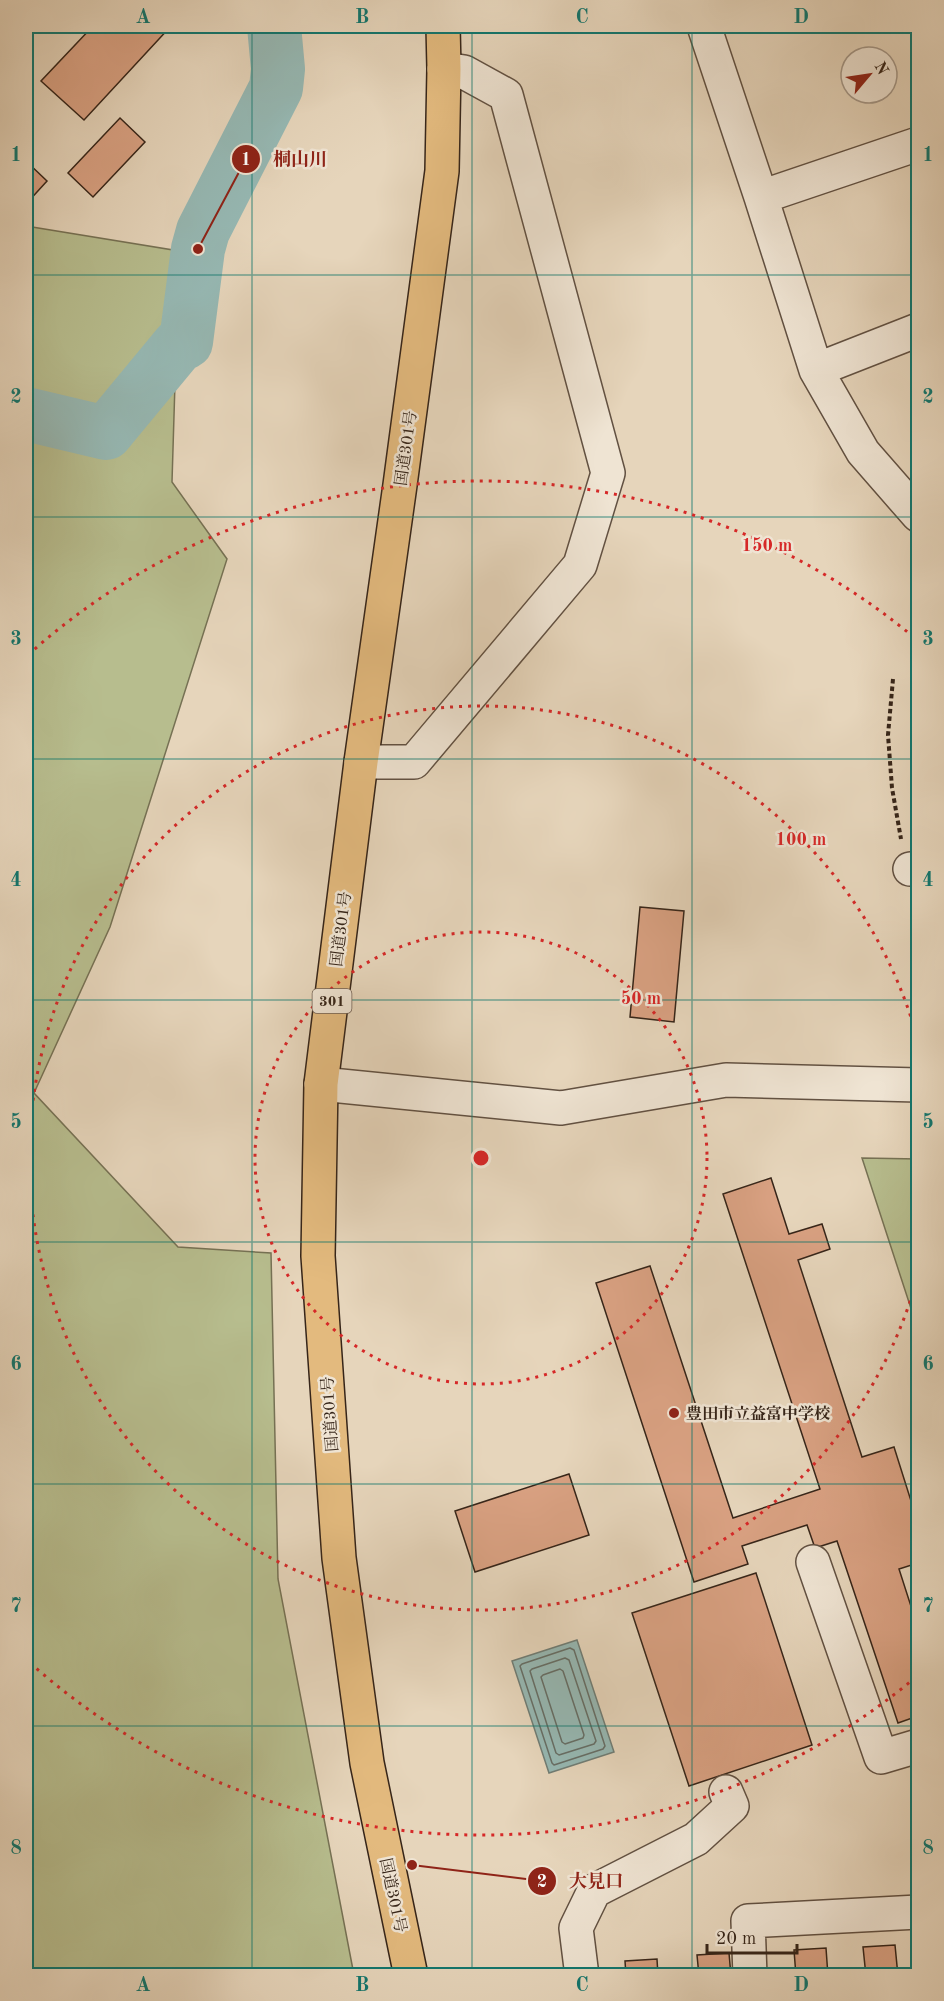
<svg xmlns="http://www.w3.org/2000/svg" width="944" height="2001" font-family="'Old Standard TT','Noto Serif JP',serif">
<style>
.green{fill:#b7bd8e;stroke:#767154;stroke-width:1.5}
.water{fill:#96b8b3;stroke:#707d75;stroke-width:1.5}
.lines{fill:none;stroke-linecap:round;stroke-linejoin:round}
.shore{stroke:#666e66;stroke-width:1.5}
.river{stroke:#96b8b3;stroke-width:54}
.building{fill:#d9a182;stroke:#362519;stroke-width:1.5}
.minor-casing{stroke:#625142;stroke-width:36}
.highway-casing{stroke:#362519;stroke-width:36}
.path{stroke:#362519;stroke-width:4;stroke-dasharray:4.5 3;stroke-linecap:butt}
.minor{stroke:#efe4d3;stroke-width:33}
.highway{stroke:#e3ba7e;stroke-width:33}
.grid{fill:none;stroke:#0f766e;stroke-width:1.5;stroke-opacity:0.55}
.ring{fill:none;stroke:#d62828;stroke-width:3;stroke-dasharray:3 6}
.poi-dot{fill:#8f2418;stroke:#efe4d3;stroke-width:2}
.labels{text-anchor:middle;stroke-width:5;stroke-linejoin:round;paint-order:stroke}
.shield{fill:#efe4d3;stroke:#6e5e51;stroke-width:1.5}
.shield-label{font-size:15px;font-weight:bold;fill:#362519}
.street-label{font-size:16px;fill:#362519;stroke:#efe4d3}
.poi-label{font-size:16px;font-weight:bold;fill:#362519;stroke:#efe4d3;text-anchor:start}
.centre{fill:#d62828;stroke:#efe4d3;stroke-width:3}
.ring-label{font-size:18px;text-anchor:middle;font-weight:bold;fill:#d62828;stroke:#efe4d3;stroke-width:5;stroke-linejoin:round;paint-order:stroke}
.leader{fill:none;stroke:#8f2418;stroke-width:2}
.callout-dot{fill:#8f2418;stroke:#efe4d3;stroke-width:2}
.mark-label{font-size:18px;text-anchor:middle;font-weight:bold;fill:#fff}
.callout-label{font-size:18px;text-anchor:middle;font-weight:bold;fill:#8f2418;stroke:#efe4d3;stroke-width:5;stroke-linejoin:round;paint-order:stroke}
.neatline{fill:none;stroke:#0f766e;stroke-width:2}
.grid-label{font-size:20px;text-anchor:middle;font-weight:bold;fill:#0f766e}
</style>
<rect width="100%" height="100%" fill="#e6d5bb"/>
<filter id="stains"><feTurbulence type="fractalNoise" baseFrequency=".00333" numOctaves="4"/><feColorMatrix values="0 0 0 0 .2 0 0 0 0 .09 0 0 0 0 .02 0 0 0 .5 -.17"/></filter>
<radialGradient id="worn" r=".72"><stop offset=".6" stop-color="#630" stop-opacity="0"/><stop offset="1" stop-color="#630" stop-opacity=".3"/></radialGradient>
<!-- green -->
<path class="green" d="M26 226 179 251 172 482 227 559 110 927 34 1093 178 1247 271 1253 278 1579 354 1975H26Z
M862 1158 918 1159V1330Z"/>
<!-- water -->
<path class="water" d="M577 1640 614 1752 549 1773 512 1661Z"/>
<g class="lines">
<!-- shore -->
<path class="shore" d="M570 1648 574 1650 605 1746 603 1749 554 1765 552 1763 520 1666 522 1664Z
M565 1658 569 1660 596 1741 594 1744 559 1755 556 1753 530 1671 532 1669Z
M560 1669 563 1671 584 1735 583 1738 565 1744 562 1742 541 1677 543 1675Z"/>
<!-- river -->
<path class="river" d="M26 414 106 433 178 346 186 342 198 249 203 231 276 88 278 69 274 26"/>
</g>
<!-- building -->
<path class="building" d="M93 26H114L121 32 127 26H171L84 120 41 81Z
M120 118 145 142 93 197 68 173Z
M26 161 47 181 27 203 26 201Z
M640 907 684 911 674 1022 630 1017Z
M771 1178 789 1234 822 1224 830 1249 798 1260 862 1457 894 1447 918 1523V1563L899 1569 918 1628V1716L898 1723 837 1541 815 1548 807 1525 742 1546 748 1564 694 1582 596 1283 650 1266 733 1518 820 1489 723 1194Z
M569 1474 589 1535 475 1572 455 1511Z
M756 1573 812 1745 689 1786 632 1613Z
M895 1945 898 1976H866L863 1947Z
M826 1948 828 1976H796L794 1950Z
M729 1953 731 1976H699L697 1955Z
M657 1959 658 1976H626L625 1961Z"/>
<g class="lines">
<!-- minor casing -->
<g class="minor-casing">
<path id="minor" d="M704 26 761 197 816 370 863 452 918 515
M761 197 918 144
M816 370 918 330
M361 762H414L580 565 608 473 506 95 464 72 444 69
M910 869 918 868
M321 1084 561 1108 726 1080 918 1085
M813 1562 881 1757 918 1746
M582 1976 576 1928 594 1891 696 1839 732 1806 726 1792
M750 1976 748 1921 918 1912"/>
</g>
<!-- highway casing -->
<g class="highway-casing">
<path id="highway" d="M411 1976 367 1763 339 1558 318 1256 321 1084 361 762 400 485 442 171 444 69 443 26"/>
</g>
<!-- path -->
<path class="path" d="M893 679 888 735 892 788 901 839"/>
<!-- minor -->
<use href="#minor" class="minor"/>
<!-- highway -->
<use href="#highway" class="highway"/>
</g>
<!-- grid -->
<path class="grid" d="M252 26V1976M472 26V1976M692 26V1976M26 275H918M26 517H918M26 759H918M26 1000H918M26 1242H918M26 1484H918M26 1726H918"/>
<!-- distance rings -->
<g class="ring">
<circle cx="481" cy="1158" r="226"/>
<path d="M918 1275A452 452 0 1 1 918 1041"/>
<path d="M916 1677A677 677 0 0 1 28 1661M28 655A677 677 0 0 1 916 639"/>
</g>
<!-- markers -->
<circle class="poi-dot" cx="674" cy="1413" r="6"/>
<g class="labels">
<!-- shield labels -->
<rect class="shield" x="312.5" y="989" width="39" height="24" rx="4.5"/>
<g class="shield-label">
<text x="332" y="1006">301</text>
</g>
<!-- street labels -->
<g class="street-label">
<text transform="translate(405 448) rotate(-82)" y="6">国道301号</text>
<text transform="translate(340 929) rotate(-83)" y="6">国道301号</text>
<text transform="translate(329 1414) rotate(-94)" y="6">国道301号</text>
<text transform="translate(394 1895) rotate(78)" y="6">国道301号</text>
</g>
<!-- poi labels -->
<g class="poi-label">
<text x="686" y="1419">豊田市立益富中学校</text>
</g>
</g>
<circle cx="481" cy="1158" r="9" class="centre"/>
<g class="ring-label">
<text x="767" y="551">150 m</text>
<text x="801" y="845">100 m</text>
<text x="641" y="1004">50 m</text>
</g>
<!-- callouts -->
<path class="leader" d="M198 249L246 159M412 1865L542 1881"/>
<g class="callout-dot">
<circle cx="198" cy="249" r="6"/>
<circle cx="412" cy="1865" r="6"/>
<circle cx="246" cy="159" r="15"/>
<circle cx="542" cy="1881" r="15"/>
</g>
<g class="mark-label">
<text x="246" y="165">1</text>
<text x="542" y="1887">2</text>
</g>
<g class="callout-label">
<text x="300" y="165">桐山川</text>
<text x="596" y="1887">大見口</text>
</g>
<!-- margin -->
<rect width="944" height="2001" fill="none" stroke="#e6d5bb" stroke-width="66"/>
<!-- north arrow -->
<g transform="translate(869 75) rotate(61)"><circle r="28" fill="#efe4d3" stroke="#a59889" stroke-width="1.5"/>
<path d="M0-4.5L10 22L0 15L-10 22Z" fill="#8f2418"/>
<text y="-9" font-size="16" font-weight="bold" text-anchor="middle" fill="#362519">N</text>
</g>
<!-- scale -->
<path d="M707 1944v9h90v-9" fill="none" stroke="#362519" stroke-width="3"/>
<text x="716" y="1944" font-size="18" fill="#362519" stroke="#efe4d3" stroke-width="4.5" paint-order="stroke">20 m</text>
<rect x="33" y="33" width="878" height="1935" class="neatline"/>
<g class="grid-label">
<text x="143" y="23">A</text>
<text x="362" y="23">B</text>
<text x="582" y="23">C</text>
<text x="801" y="23">D</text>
<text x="16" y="161">1</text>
<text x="928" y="161">1</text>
<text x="16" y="403">2</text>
<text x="928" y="403">2</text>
<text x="16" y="645">3</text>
<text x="928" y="645">3</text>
<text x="16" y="886">4</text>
<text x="928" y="886">4</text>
<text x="16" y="1128">5</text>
<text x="928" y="1128">5</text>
<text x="16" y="1370">6</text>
<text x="928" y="1370">6</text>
<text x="16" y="1612">7</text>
<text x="928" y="1612">7</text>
<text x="16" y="1854">8</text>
<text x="928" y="1854">8</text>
<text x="143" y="1991">A</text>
<text x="362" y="1991">B</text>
<text x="582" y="1991">C</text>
<text x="801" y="1991">D</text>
</g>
<rect width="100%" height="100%" filter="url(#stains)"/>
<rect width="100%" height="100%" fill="url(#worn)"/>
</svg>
